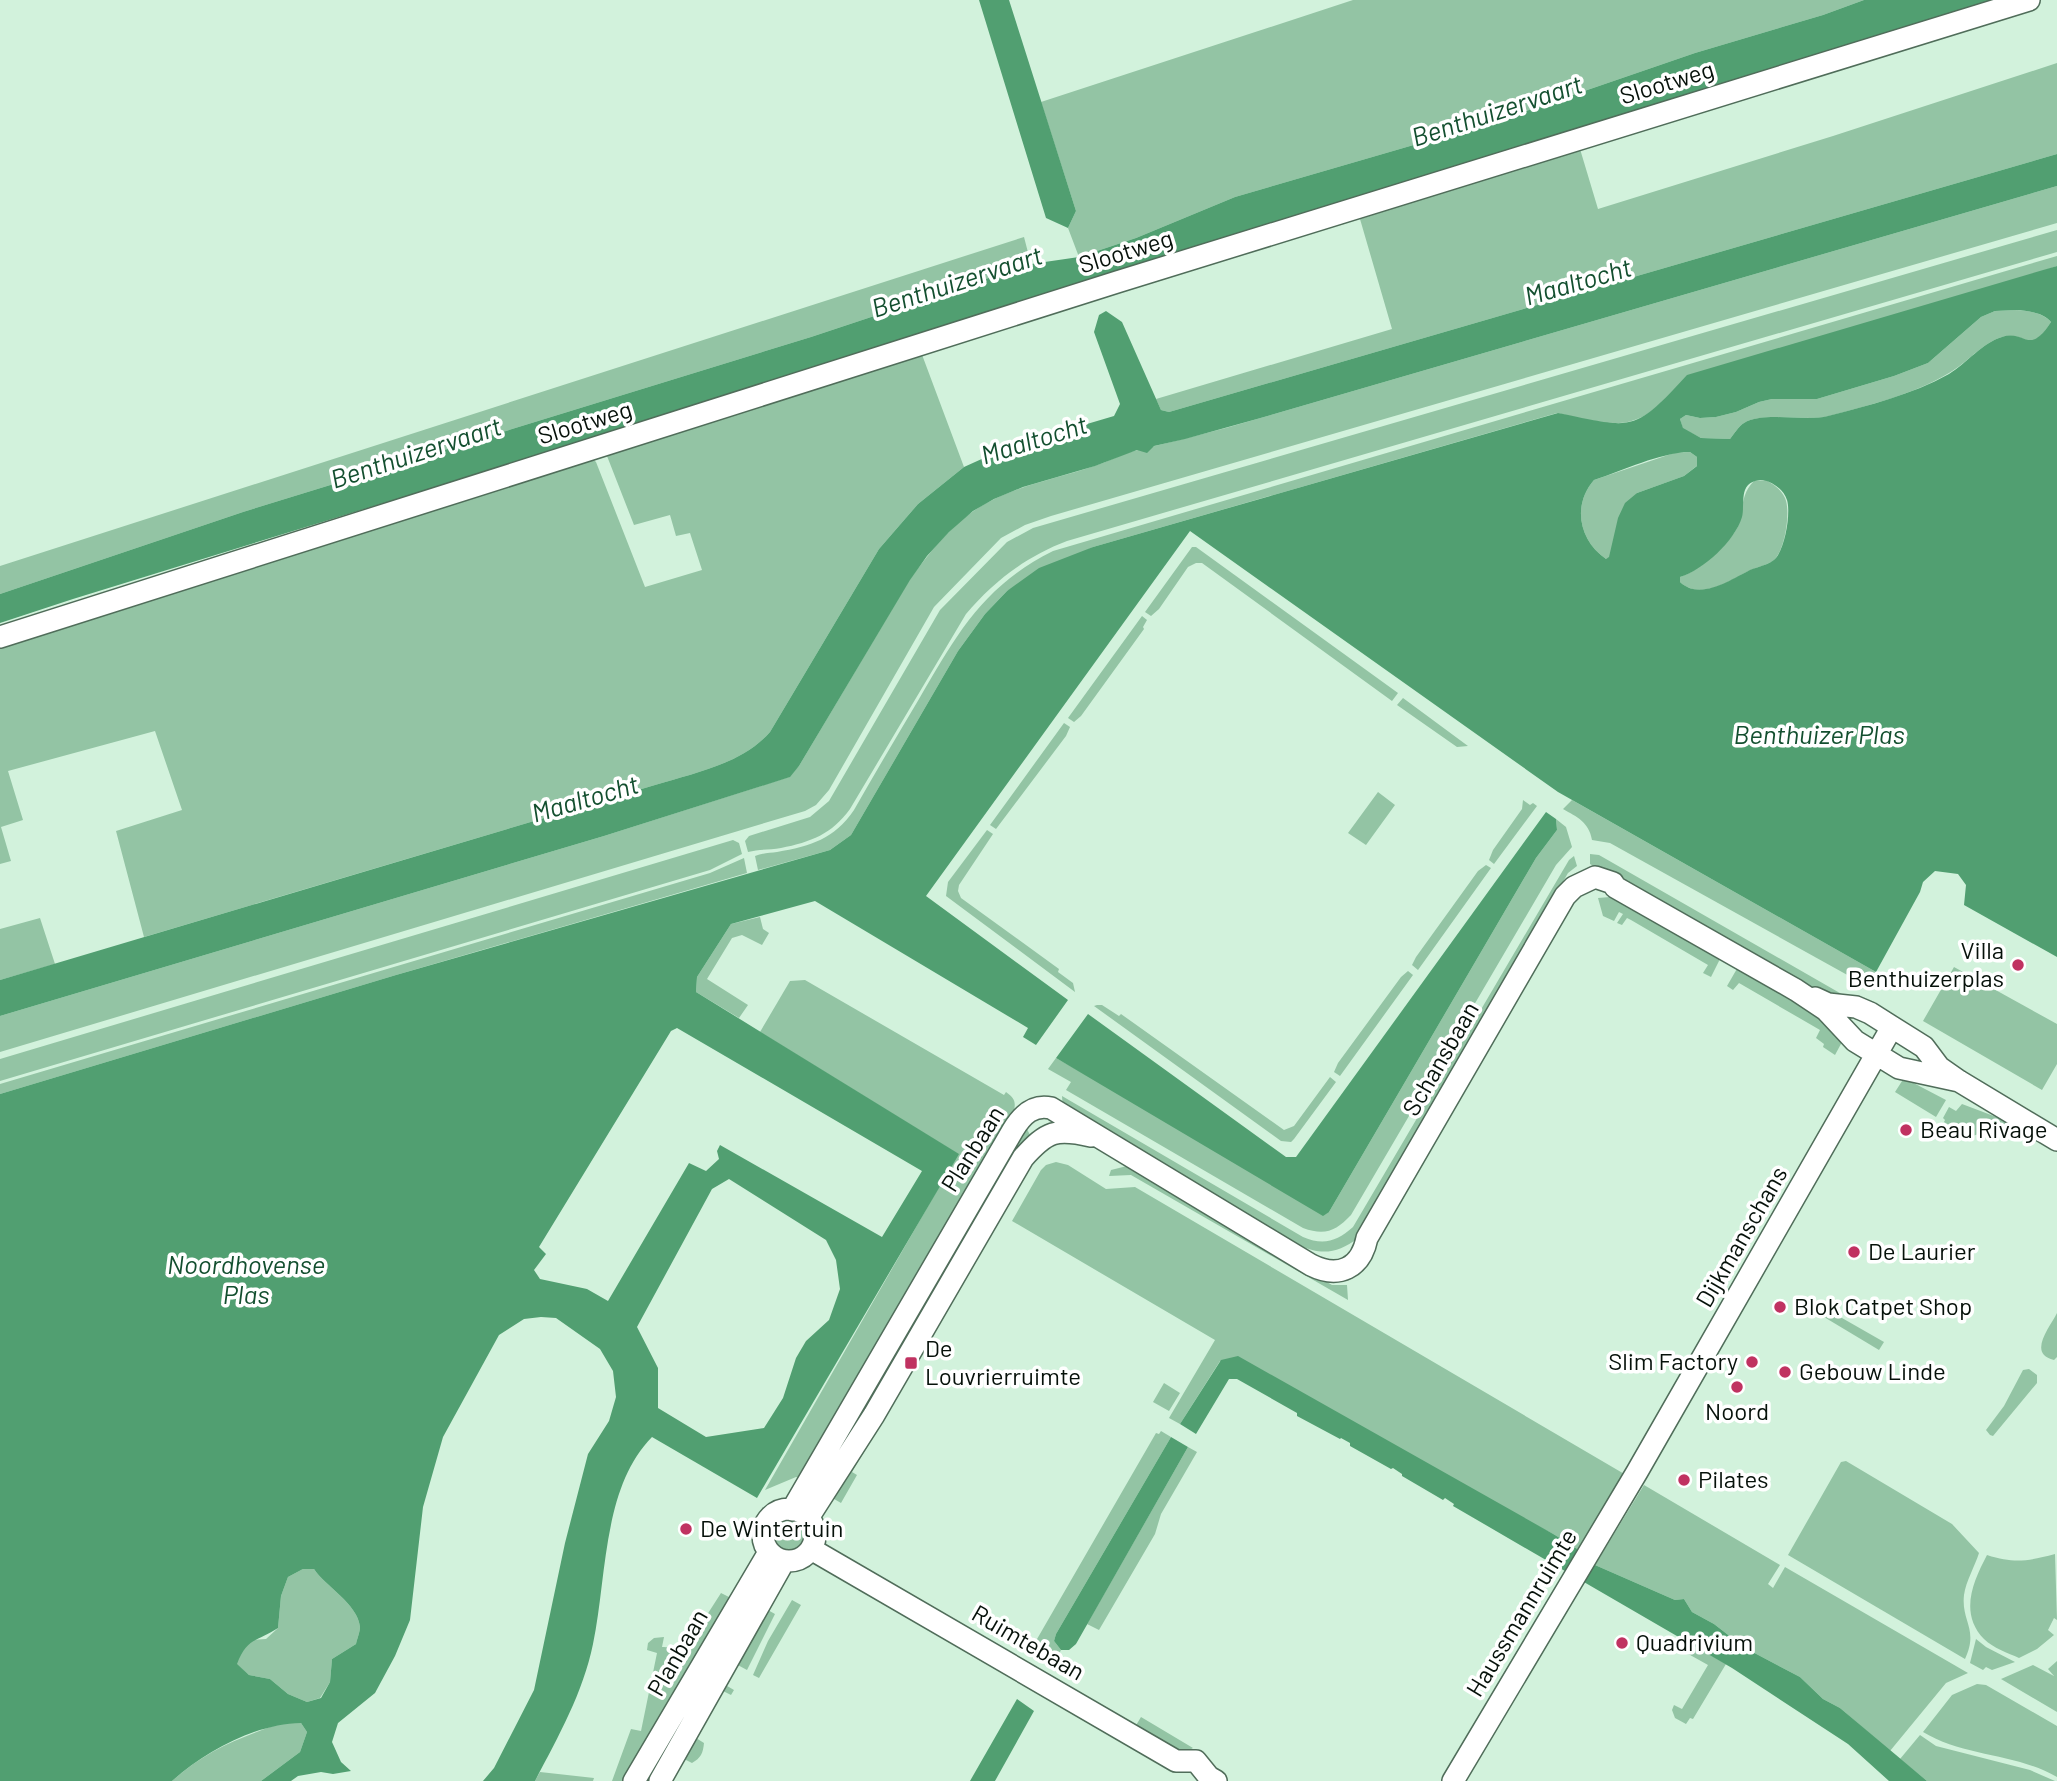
<svg xmlns="http://www.w3.org/2000/svg" width="2057" height="1781" font-family="Barlow,sans-serif">
<style>
.green{fill:#93c4a4}
.water{fill:#519f71;fill-rule:evenodd}
.lines{fill:none;stroke-linecap:round;stroke-linejoin:round}
.tertiary-casing{stroke:#506d5a;stroke-width:24}
.tertiary{stroke:#fff;stroke-width:21}
.poi-dot{fill:#c03261;stroke:#fff;stroke-width:2.5}
.labels{text-anchor:middle;stroke-width:7;stroke-linejoin:round;paint-order:stroke}
.street-label{font-size:24px;fill:#06110a;stroke:#fff}
.poi-label{font-size:24px;fill:#06110a;stroke:#fff;text-anchor:start}
.water-label{font-size:26px;font-style:italic;fill:#134f2f;stroke:#fff}
</style>
<rect width="100%" height="100%" fill="#d2f2dc"/>
<!-- green -->
<path class="green" d="M1353 0H1864L1823 15 1695 53 1503 119 1235 197 1136 238 1079 257 1068 228 1076 211 1041 102Z
M2057 63V154L1169 412 1161 410 1156 399 1392 329 1360 219 1580 149 1598 209 1833 136Z
M2057 186V223L1051 516 1025 525 1001 538 934 607 829 790 816 805 805 811 0 1052V1016L604 836 789 777 799 766 910 579C928 555 949 527 975 510 1011 486 1054 480 1094 466 1108 462 1121 454 1134 451 1175 441 1217 431 1257 419Z
M2057 230V252L1067 541C1027 556 994 581 966 614L850 809C832 834 811 842 781 848 770 850 759 849 748 852L745 841 749 836 810 817 829 801 940 610 1007 542 1033 528Z
M1024 237 1031 264 811 337 243 512 0 594V566Z
M2057 256V266L1659 405C1626 435 1596 421 1557 413L1093 547 1007 591 985 614 958 651 851 835 830 850 758 870 755 856C762 853 770 853 777 852 811 846 834 839 854 810 875 773 897 736 919 699 957 634 983 586 1053 551Z
M2016 310C2028 311 2042 312 2051 322 2028 358 2027 330 2002 337 1982 343 1967 363 1949 373 1912 395 1870 405 1829 416 1806 422 1764 411 1744 423 1739 426 1734 434 1730 439L1701 438 1683 429 1680 419 1686 415 1700 418 1716 417 1736 412 1759 402 1772 399H1817L1894 376 1928 363 1981 317 1995 311Z
M921 352 964 467 918 504 879 549 770 732C742 764 694 773 655 785L144 937 116 831 182 810 155 731 8 771 23 820 1 827 11 861 0 864V644L590 456 596 462 645 587 702 570 690 533 676 536 670 515 634 525 607 456 609 450Z
M1690 452 1697 457 1698 465 1684 476 1637 493 1609 558 1606 559C1579 541 1572 505 1594 480L1674 453Z
M1766 480C1774 485 1781 489 1785 498 1791 511 1785 550 1774 560 1768 565 1757 567 1749 571 1729 581 1700 601 1680 582V577C1697 572 1731 543 1738 526 1744 509 1740 495 1754 481Z
M1192 547H1196L1398 693 1392 701 1202 563H1196L1188 567 1159 609 1151 616 1145 612Z
M1142 616 1147 620 1143 627 1144 629 1081 716 1074 722 1068 718Z
M1403 698 1468 746 1457 747 1397 705Z
M1064 723 1070 727 1066 736 996 829 990 825Z
M1378 792 1395 805 1366 845 1348 833Z
M1523 800 1530 805 1533 803 1537 806 1494 864 1489 860 1493 850 1522 809Z
M1572 800 1876 972 1869 987 1610 843 1592 840C1589 822 1577 817 1563 809Z
M1556 819 1566 827 1572 847 1556 865 1351 1215C1336 1231 1325 1236 1303 1228L1066 1090 1071 1082 1048 1069 1056 1058 1329 1212 1536 858 1557 830Z
M987 830 993 834 959 885 958 891 961 898 1059 969 1058 972 1073 983 1075 992 946 896 948 882Z
M733 840 739 843 742 854 710 870 0 1081V1059Z
M1590 854 1599 855 1859 1004 1829 999 1590 864Z
M1574 856 1577 866 1568 873 1358 1238C1338 1253 1322 1256 1299 1245L1063 1110 1062 1096 1303 1237C1324 1246 1337 1241 1353 1227L1569 860Z
M744 858 747 873 396 975 0 1094V1084L710 873Z
M1486 865 1491 868 1418 970 1412 965 1416 957 1478 871Z
M1610 897 1622 899 1721 957 1711 977 1703 973 1708 965 1631 920 1627 918 1622 925 1617 923 1623 914 1619 912 1614 921 1603 916 1598 898Z
M760 917 763 929 769 933 762 945 742 935 732 938 707 979 748 1005 739 1018 696 992 697 977 731 924Z
M40 918 55 964 0 980V929Z
M1738 967 1816 1012 1830 1031 1842 1042 1835 1055 1823 1047 1824 1044 1816 1038 1820 1030 1739 983 1733 990 1727 986Z
M1954 967 2057 1024V1064L2042 1090 1923 1021Z
M1408 971 1413 975 1340 1076 1334 1072 1338 1063 1401 977Z
M805 980 1004 1095 1006 1092C1016 1099 1016 1103 1013 1115L803 1479 796 1477 765 1490 958 1154 760 1032 790 981Z
M1097 1005H1102L1119 1016 1121 1014 1284 1130 1294 1126 1330 1077 1336 1082 1294 1139 1291 1142 1281 1141 1094 1006Z
M1904 1078 1946 1100 1936 1117 1895 1092Z
M1962 1104 1999 1118 2019 1131 2017 1135 2002 1127 1969 1137 1944 1122 1945 1120 1943 1118 1949 1107 1956 1111Z
M1026 1127 1030 1135 957 1258 950 1254Z
M1056 1162 1068 1165 1106 1189 1135 1187 1626 1475 1582 1552 1555 1535 1220 1361 1180 1424 1169 1418 1215 1340 1012 1221 1041 1170 1046 1165Z
M1127 1166 1332 1285H1347L1348 1300 1131 1175 1109 1176 1111 1170Z
M943 1265 951 1269 871 1406 864 1402Z
M1828 1310 1884 1342 1879 1350 1824 1317Z
M2057 1313V1357L2054 1360C2027 1354 2050 1327 2057 1313Z
M2029 1369 2037 1375V1383L1993 1436 1990 1435 1986 1430 2004 1406 2023 1370Z
M1164 1383 1180 1393 1169 1411 1153 1402Z
M1161 1431 1171 1437 1056 1634 1054 1641 1061 1650 1056 1660 1033 1646 1156 1433 1159 1434Z
M867 1434 873 1437 852 1472 857 1475 841 1503 829 1496Z
M1188 1447 1197 1452 1161 1514 1155 1534 1099 1630 1087 1624Z
M1846 1461 1952 1524 1979 1553C1975 1566 1966 1581 1964 1595 1961 1622 1979 1629 1965 1659L1788 1555 1841 1462Z
M1644 1485 1780 1565 1768 1584 1773 1588 1785 1567 1968 1673 1946 1683 1890 1751 1840 1708 1823 1699 1800 1677 1745 1648 1714 1624 1692 1612 1684 1599 1675 1600 1595 1565Z
M775 1536a14 14 0 1 1 28 0a14 14 0 1 1-28 0Z
M2055 1554 2057 1620 2054 1618 2048 1630 2054 1635 2037 1649 2019 1658C2008 1653 1993 1648 1984 1639 1959 1613 1973 1582 1987 1555 2015 1564 2028 1561 2055 1554Z
M303 1569H314C325 1586 358 1604 360 1627 360 1632 357 1639 356 1644L332 1659 330 1682 320 1698 307 1702 288 1694 270 1679 249 1675 236 1664 242 1650 252 1640 266 1639 278 1628 281 1596 288 1577Z
M721 1593 731 1598 625 1781H612L631 1729 641 1731 657 1653 647 1650 648 1643 654 1638 664 1637 662 1647C679 1648 686 1643 696 1632L689 1626 692 1623 705 1618Z
M792 1600 801 1605 759 1678 753 1675 768 1641Z
M766 1609 775 1614 747 1670 734 1663Z
M1976 1639 1986 1647 2015 1662 1992 1670 1986 1667 1983 1670 1970 1663Z
M1688 1642 1726 1664 1693 1719 1690 1718 1686 1724 1675 1718 1672 1710 1674 1705 1682 1709 1708 1665 1683 1651Z
M2057 1661V1712L2001 1679 2033 1665 2054 1676 2048 1669Z
M722 1683 734 1690 731 1695 723 1691 696 1738 704 1743C703 1753 701 1758 692 1763L684 1759Z
M1977 1684 1986 1685 2057 1726V1777C2016 1753 1964 1757 1923 1732L1952 1695Z
M1141 1717 1193 1748 1182 1754 1135 1727Z
M282 1723H301L307 1732 300 1752 261 1781H172C205 1751 240 1737 282 1723Z
M1920 1735 1936 1746 2030 1770 2055 1781H1927L1900 1759Z
M540 1772 594 1778 593 1781H535Z"/>
<!-- water -->
<path class="water" d="M979 0H1009L1076 211 1068 228 1046 218Z
M1864 0H2001L818 369 73 599 0 623V594L243 512 811 337 1031 264 1079 257 1136 238 1235 197 1503 119 1695 53 1823 15Z
M2057 154V186L1257 419 1185 439 1154 446 1147 453 1137 450 1095 466 1023 487 994 499 973 511 949 532 927 556 910 580 799 766 790 777 604 836 0 1016V980L655 785C694 773 742 764 770 732L879 549 918 504 964 467 1006 448 1114 416 1120 404 1094 332 1099 315 1106 311 1122 322 1161 410 1169 412Z
M2057 266V957L1964 905 1966 885 1958 874 1935 871 1923 882 1920 892 1876 972 1558 792 1190 531 926 896 1068 1000 1036 1045 1023 1037 1028 1028 815 901 731 924 697 977 696 992 959 1154 757 1498 652 1437C602 1488 607 1578 593 1644 583 1693 558 1737 535 1781H483L494 1768 534 1690 565 1543 588 1454 609 1421 616 1397 613 1371 600 1349 556 1318 541 1317 524 1319 499 1335 443 1437 423 1507 410 1620 395 1656 375 1693 338 1723 332 1742 341 1762 351 1771 333 1774 321 1772 298 1776 291 1781H261L300 1752 307 1732 301 1723C255 1724 206 1751 172 1781H0V1094L396 975 830 850 851 835 958 651 985 614 1007 591 1039 568 1093 547 1558 413C1633 428 1633 434 1687 375ZM2016 310C2028 311 2043 312 2051 322 2028 357 2026 329 2002 337 1982 343 1967 363 1949 374 1911 395 1870 405 1828 416 1806 422 1763 411 1744 423 1739 426 1734 434 1730 439L1701 438 1683 428 1680 419 1686 415 1700 418 1716 417 1736 412 1759 402 1772 399H1817L1894 376 1928 363 1981 317 1995 311ZM1690 452 1697 457V466L1684 476 1637 493 1625 503 1618 518 1609 557 1606 559C1579 541 1572 505 1594 480 1625 470 1658 453 1690 452ZM1763 480C1773 482 1784 490 1787 500 1791 513 1785 549 1775 559 1770 564 1758 567 1750 570 1730 580 1700 601 1680 582V577C1703 570 1735 541 1742 517 1744 509 1742 498 1745 490 1748 482 1756 480 1763 480ZM677 1028 922 1171 882 1237 720 1145 717 1151 719 1159 706 1171 689 1163 608 1301 587 1289 540 1279 534 1270 546 1254 539 1247 671 1031ZM729 1179 826 1240 836 1260 840 1289 829 1320 806 1341 796 1358 783 1398 764 1428 706 1437 658 1408V1368L637 1327 712 1189ZM303 1569H314C325 1586 358 1604 360 1627 360 1632 357 1639 356 1644L332 1659 330 1682 321 1698 307 1702 288 1694 270 1679 249 1675 237 1664C247 1637 257 1642 278 1628L281 1596 288 1577Z
M1546 812 1556 819 1557 830 1536 858 1329 1212 1323 1216 1056 1058 1088 1014 1286 1157H1296Z
M1238 1356 1555 1535 1582 1552 1595 1565 1675 1600 1684 1599 1692 1612 1714 1624 1745 1648 1800 1677 1823 1699 1840 1708 1927 1781H1889L1848 1744 1732 1668 1453 1506 1454 1504 1445 1498 1443 1500 1402 1476V1474L1393 1468 1391 1469 1350 1446V1443L1341 1438 1340 1439 1297 1416V1413L1237 1379H1229L1196 1434 1180 1424 1221 1360Z
M1171 1437 1188 1447 1076 1644 1069 1650H1061L1054 1641 1056 1634Z
M1017 1699 1034 1711 995 1781H970Z"/>
<g class="lines">
<!-- tertiary casing -->
<g class="tertiary-casing">
<path id="tertiary" d="M0 637 1117 282 2029 0
M1815 998 1828 1004 1856 1007 1870 1013 1924 1047 1939 1067 1959 1081 2057 1140
M763 1535a26 26 0 1 1 52 0a26 26 0 1 1-52 0Z
M792 1510 1013 1130C1022 1115 1033 1104 1051 1108L1311 1265C1339 1279 1361 1268 1367 1238L1565 896 1574 887 1595 877 1613 883 1615 887 1796 990 1826 1010 1855 1041 1899 1068 1959 1081
M808 1518 874 1415 1023 1158C1047 1131 1056 1128 1091 1136
M811 1549 1176 1761H1196L1209 1777 1216 1781
M634 1781 769 1552
M660 1781 784 1561
M1453 1781 1637 1472 1892 1027"/>
</g>
<!-- tertiary -->
<use href="#tertiary" class="tertiary"/>
</g>
<!-- markers -->
<g class="poi-dot">
<circle cx="2018" cy="965" r="7"/>
<circle cx="1906" cy="1130" r="7"/>
<circle cx="1854" cy="1252" r="7"/>
<circle cx="1780" cy="1307" r="7"/>
<circle cx="1752" cy="1362" r="7"/>
<rect x="904" y="1356" width="14" height="14" rx="3.5"/>
<circle cx="1785" cy="1372" r="7"/>
<circle cx="1737" cy="1387" r="7"/>
<circle cx="1684" cy="1480" r="7"/>
<circle cx="686" cy="1529" r="7"/>
<circle cx="1622" cy="1643" r="7"/>
</g>
<g class="labels">
<!-- street labels -->
<g class="street-label">
<text transform="translate(1667 83) rotate(-17)" y="8">Slootweg</text>
<text transform="translate(1126 252) rotate(-17)" y="8">Slootweg</text>
<text transform="translate(585 423) rotate(-17)" y="8">Slootweg</text>
<text transform="translate(1441 1059) rotate(-60)" y="8">Schansbaan</text>
<text transform="translate(973 1149) rotate(-58)" y="8">Planbaan</text>
<text transform="translate(1742 1237) rotate(-60)" y="8">Dijkmanschans</text>
<text transform="translate(1522 1613) rotate(-59)" y="8">Haussmannruimte</text>
<text transform="translate(1028 1643) rotate(30)" y="8">Ruimtebaan</text>
<text transform="translate(678 1653) rotate(-60)" y="8">Planbaan</text>
</g>
<!-- poi labels -->
<g class="poi-label">
<text x="2004" y="959" text-anchor="end">Villa<tspan x="2004" dy="28">Benthuizerplas</tspan></text>
<text x="1920" y="1138">Beau Rivage</text>
<text x="1868" y="1260">De Laurier</text>
<text x="1794" y="1315">Blok Catpet Shop</text>
<text x="925" y="1357">De<tspan x="925" dy="28">Louvrierruimte</tspan></text>
<text x="1738" y="1370" text-anchor="end">Slim Factory</text>
<text x="1799" y="1380">Gebouw Linde</text>
<text x="1737" y="1420" text-anchor="middle">Noord</text>
<text x="1698" y="1488">Pilates</text>
<text x="700" y="1537">De Wintertuin</text>
<text x="1636" y="1651">Quadrivium</text>
</g>
<!-- water labels -->
<g class="water-label">
<text transform="translate(1497 111) rotate(-18)" y="9">Benthuizervaart</text>
<text transform="translate(957 282) rotate(-18)" y="9">Benthuizervaart</text>
<text transform="translate(1578 282) rotate(-16)" y="9">Maaltocht</text>
<text transform="translate(1034 440) rotate(-17)" y="9">Maaltocht</text>
<text transform="translate(416 453) rotate(-18)" y="9">Benthuizervaart</text>
<text x="1819" y="744">Benthuizer Plas</text>
<text transform="translate(585 799) rotate(-16)" y="9">Maaltocht</text>
<text x="246" y="1274">Noordhovense<tspan x="246" dy="30">Plas</tspan></text>
</g>
</g>
</svg>
